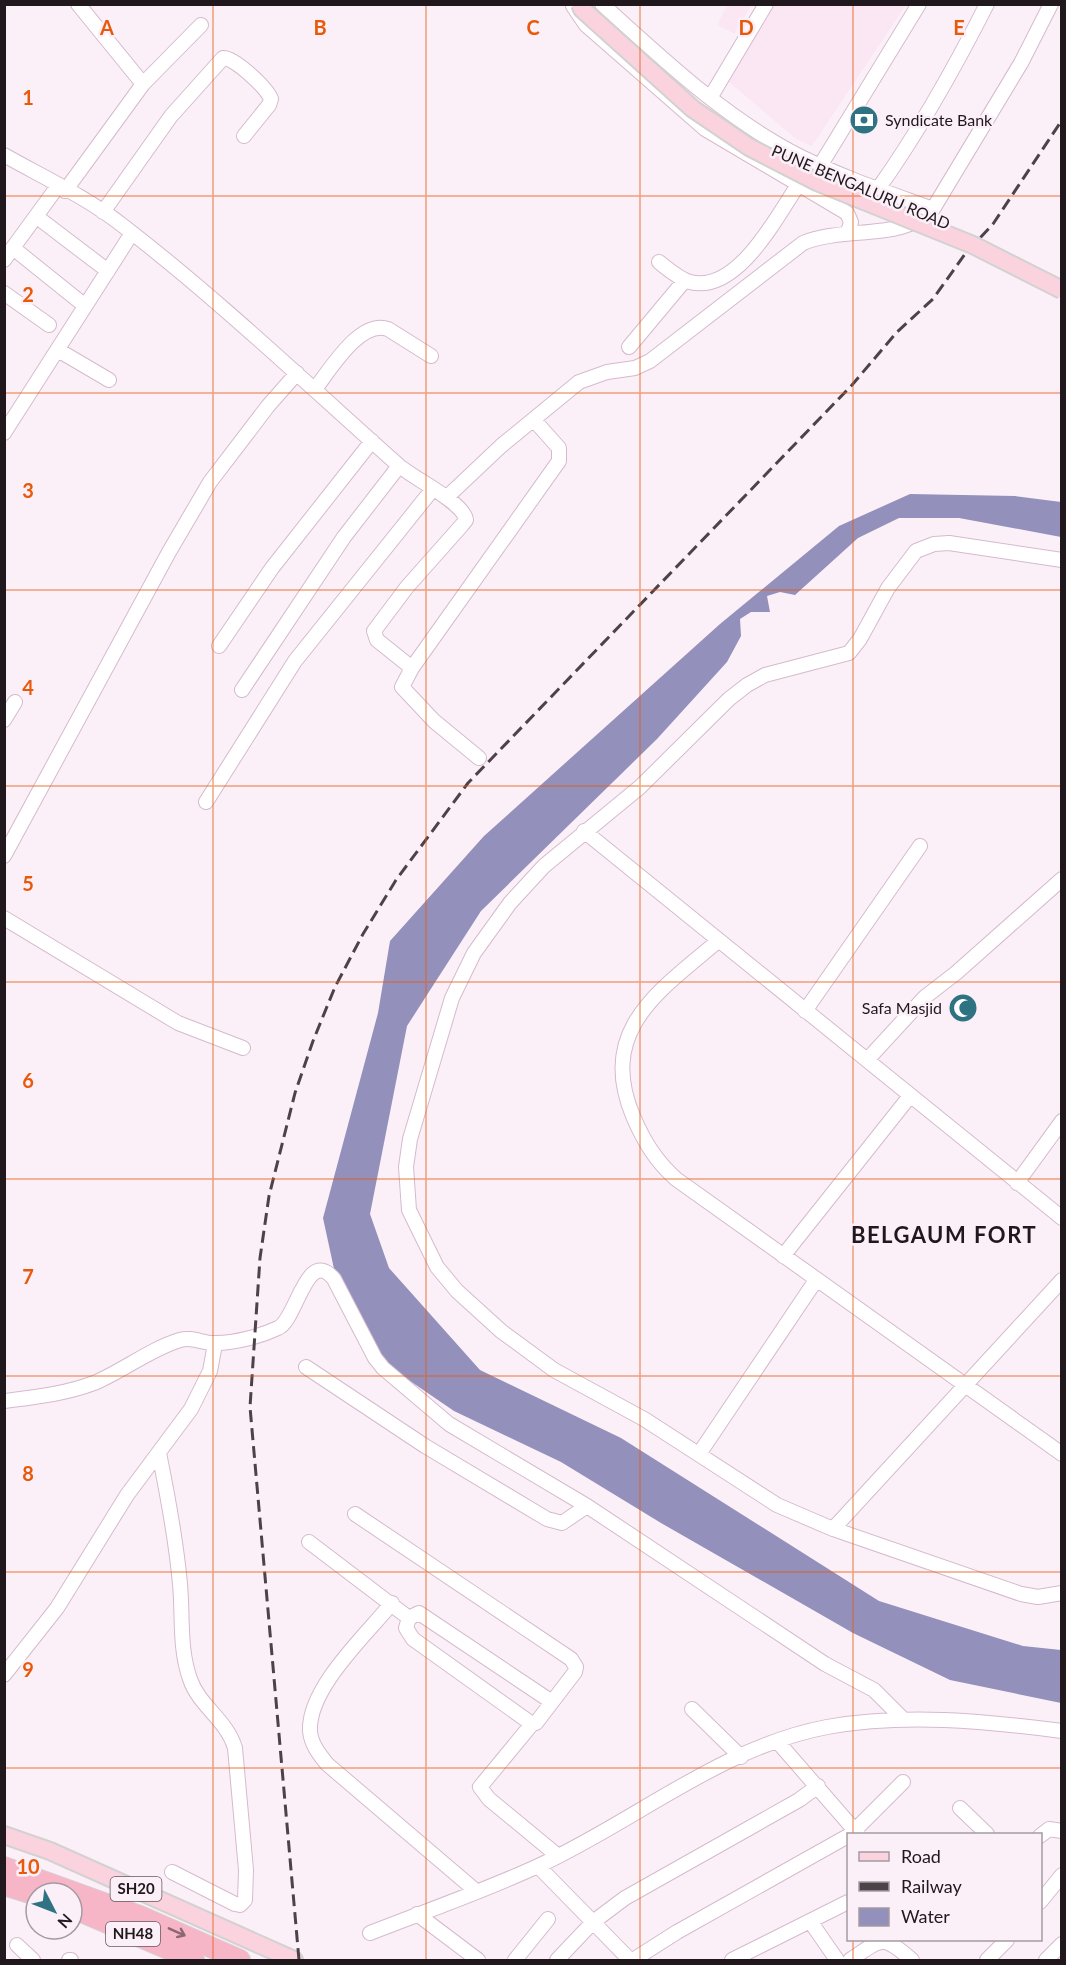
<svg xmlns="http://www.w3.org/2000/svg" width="1066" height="1965" font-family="Lato,sans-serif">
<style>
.built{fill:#fbe6f4}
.water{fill:#9390bb}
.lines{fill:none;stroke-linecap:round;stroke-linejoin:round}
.minor-casing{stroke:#d5bacd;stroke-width:16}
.major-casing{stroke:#d3d1d2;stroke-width:20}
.highway-casing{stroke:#d3d1d2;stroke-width:22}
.minor{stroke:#fff;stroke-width:14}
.major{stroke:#fad3de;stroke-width:16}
.highway{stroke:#f7b6c8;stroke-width:20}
.rail{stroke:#4c4349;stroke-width:3;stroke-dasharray:12 6;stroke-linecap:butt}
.major-bridge-casing{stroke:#d3d1d2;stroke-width:20;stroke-linecap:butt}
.major-bridge{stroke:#fad3de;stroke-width:16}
.oneway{stroke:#8c6773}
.grid{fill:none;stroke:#e8590c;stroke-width:1.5;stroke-opacity:0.55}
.labels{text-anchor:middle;stroke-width:5;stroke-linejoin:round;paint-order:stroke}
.shield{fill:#fcf0f8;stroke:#63595f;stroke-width:1.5}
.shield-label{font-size:15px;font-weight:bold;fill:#21181e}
.poi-label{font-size:16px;fill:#21181e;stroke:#fcf0f8;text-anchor:start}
.street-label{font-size:16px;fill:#21181e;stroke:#fcf0f8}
.district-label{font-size:22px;font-weight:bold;letter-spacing:1.5px;fill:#21181e;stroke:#fcf0f8}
.grid-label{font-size:20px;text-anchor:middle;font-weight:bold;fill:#e8590c;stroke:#fcf0f8;stroke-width:5;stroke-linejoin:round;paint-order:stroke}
</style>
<rect width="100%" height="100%" fill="#fcf0f8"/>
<!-- built -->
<path class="built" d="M727 5H751L735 34 717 25Z
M772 5H906L812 146 796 139 729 82Z"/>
<!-- water -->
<path class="water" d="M910 494 1015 496 1061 502V537L959 518H899L858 538 795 595 780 592 767 596 770 612H751L740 619 741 636 727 662 657 739 481 911 407 1026 370 1214 389 1268 480 1370 621 1438 879 1601 1023 1646 1061 1650V1703L950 1680 853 1633 661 1523 561 1462 454 1411 394 1370 344 1315 323 1218 378 1013 390 941 484 836 720 624 839 526Z"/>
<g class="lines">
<!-- minor casing -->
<g class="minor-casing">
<path id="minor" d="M78 4 143 84
M602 4C665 61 726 119 801 157 844 178 889 193 933 209
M573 6 586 25 705 129 847 213 851 222 848 232
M710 98 766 4
M4 155C43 177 86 197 122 225 218 299 306 383 397 464 412 478 464 502 466 520L462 525 407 587 374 631 377 640 412 668
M820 166 919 4
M878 189C920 130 954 69 987 4
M65 191 143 84 201 25
M103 212 171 116 223 58C234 57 267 88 271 99L269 105 244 136
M37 217 108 271
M13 248 84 305
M4 260 58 186
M659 262C668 269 679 279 690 282 737 294 776 218 798 185
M4 293 49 325
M629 347 685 280
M58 350 109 380
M315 389C330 370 360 319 388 329L431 356
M4 433 132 233
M447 497 501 446 579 382 607 372 635 368 650 361 803 243C843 226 905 241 933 209L1021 63 1051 4
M1062 560 949 543 934 544 916 551 888 588 860 639 849 653 765 675 747 685 729 699 640 787 544 866 510 903 474 953 452 998 410 1139 406 1167 409 1210 437 1267 457 1291 501 1331 554 1370 644 1419 777 1505 833 1529 1021 1594 1038 1597 1062 1593
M219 646 272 568 372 441
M242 690 344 537 399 466
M4 720 15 702
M479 758 434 721 402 687 412 668 559 461V448L534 420
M206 802 295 661 432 490
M584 831 1062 1218
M4 856 169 552 210 482 268 406 297 373
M4 918 178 1023 243 1048
M718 941C659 991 597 1030 633 1116 644 1142 656 1161 676 1179L1062 1454
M805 1011 920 846
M867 1060 925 997 956 973 1062 879
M1017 1183 1062 1121
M783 1256 910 1096
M306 1367 425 1446 547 1519 562 1523 587 1506
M4 1401C35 1397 65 1394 94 1383 123 1371 150 1349 180 1340 193 1336 203 1344 216 1343 235 1343 261 1336 278 1328 297 1320 306 1246 334 1279L375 1358 383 1368 449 1424 587 1506 825 1664 874 1690 902 1718
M159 1453C168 1497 176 1539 180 1584 183 1616 179 1648 190 1679 199 1706 227 1720 235 1748L246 1870 245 1900 240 1905 235 1904 172 1872
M699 1454 816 1280
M355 1514 571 1659 576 1667 575 1672 536 1723 532 1724 413 1639 406 1628 409 1618 419 1613 552 1702
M833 1529 1062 1280
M309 1542 409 1618
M392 1603C366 1635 308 1688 310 1731 311 1744 319 1754 327 1764L476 1891
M4 1675 57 1608 127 1495 191 1409 210 1371 215 1344
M692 1709 741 1757
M532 1724 480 1787 489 1799 558 1856
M777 1741 858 1834
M960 1808 987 1834
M851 1834 903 1782
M1040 1836 1049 1829 1062 1831
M538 1866 630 1960
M1040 1902 1062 1875
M417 1914 478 1960
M810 1921 837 1960
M370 1933C426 1911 484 1891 538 1866 634 1822 721 1747 827 1727 905 1713 984 1721 1062 1731
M17 1945 33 1960
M69 1960H71
M515 1960 548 1919
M557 1960 593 1922 625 1898 799 1800 818 1786
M633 1960 677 1932 848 1836
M732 1960 848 1902
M850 1960C882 1939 881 1933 912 1960
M987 1960 1007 1940
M1046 1960 1062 1944"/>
</g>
<!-- major casing -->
<g class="major-casing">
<path id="major" d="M4 1835 50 1851 294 1960"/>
</g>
<!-- highway casing -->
<g class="highway-casing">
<path id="highway" d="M4 1867 140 1916 240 1960
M4 1885 36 1895
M72 1908 194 1960"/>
</g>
<!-- minor -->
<use href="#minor" class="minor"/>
<!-- major -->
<use href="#major" class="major"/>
<!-- highway -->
<use href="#highway" class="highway"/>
<!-- rail -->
<path class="rail" d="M299 1960 250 1407 260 1258 269 1196 295 1093 313 1041 335 987 363 934 396 880 468 783 852 385 897 332 933 299 965 254 993 224 1062 120"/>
<!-- major-bridge casing -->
<g class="major-bridge-casing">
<path id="major-bridge" d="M580 4 582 9 693 109 749 147 817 182 973 245 1062 290"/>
</g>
<!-- major-bridge -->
<use href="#major-bridge" class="major-bridge"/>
</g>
<!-- one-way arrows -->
<defs><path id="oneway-shaft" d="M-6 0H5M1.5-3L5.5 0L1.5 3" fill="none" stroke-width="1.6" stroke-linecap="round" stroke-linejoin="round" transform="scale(1.5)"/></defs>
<use class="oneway" href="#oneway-shaft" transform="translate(177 1932) rotate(24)"/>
<!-- grid -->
<path class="grid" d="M213 4V1960M426 4V1960M640 4V1960M853 4V1834M4 196H1062M4 393H1062M4 590H1062M4 786H1062M4 982H1062M4 1179H1062M4 1376H1062M4 1572H1062M4 1768H1062M853 1940V1960"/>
<!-- icons -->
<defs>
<g id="bank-disc" transform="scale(1.5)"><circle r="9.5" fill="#2f7383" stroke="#fcf0f8"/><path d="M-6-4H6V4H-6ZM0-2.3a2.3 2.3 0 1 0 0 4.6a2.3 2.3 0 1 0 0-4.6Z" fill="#fff"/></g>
<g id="mosque-disc" transform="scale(1.5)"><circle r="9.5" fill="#2f7383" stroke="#fcf0f8"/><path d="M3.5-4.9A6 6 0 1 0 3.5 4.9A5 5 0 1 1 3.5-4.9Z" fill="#fff"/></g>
</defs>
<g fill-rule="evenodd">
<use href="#bank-disc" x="864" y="120"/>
<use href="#mosque-disc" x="963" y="1008"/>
</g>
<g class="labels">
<!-- shield labels -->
<g class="shield">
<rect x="110.5" y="1877" width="51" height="24" rx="4.5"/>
<rect x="106" y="1922" width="54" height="24" rx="4.5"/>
</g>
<g class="shield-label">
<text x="136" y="1894">SH20</text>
<text x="133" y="1939">NH48</text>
</g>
<!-- poi labels -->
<g class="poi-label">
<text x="885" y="126">Syndicate Bank</text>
<text x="942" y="1014" text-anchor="end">Safa Masjid</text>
</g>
<!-- street labels -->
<g class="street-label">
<text transform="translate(861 187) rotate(23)" y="6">PUNE BENGALURU ROAD</text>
</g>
<!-- district labels -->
<g class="district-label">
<text x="944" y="1243">BELGAUM FORT</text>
</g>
</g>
<g class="grid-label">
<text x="107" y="35">A</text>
<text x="320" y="35">B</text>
<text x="533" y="35">C</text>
<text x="746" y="35">D</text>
<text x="959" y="35">E</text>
<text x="28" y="105">1</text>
<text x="28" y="302">2</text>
<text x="28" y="498">3</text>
<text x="28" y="695">4</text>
<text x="28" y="891">5</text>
<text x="28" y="1088">6</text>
<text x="28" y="1284">7</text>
<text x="28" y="1481">8</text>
<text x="28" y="1677">9</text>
<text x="28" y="1874">10</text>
</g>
<!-- border -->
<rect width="1066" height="1965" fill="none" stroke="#21181e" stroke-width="12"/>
<!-- legend -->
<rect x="847" y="1833" width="195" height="108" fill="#fcf0f8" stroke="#a49aa1" stroke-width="1.5"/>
<rect x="859" y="1852" width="30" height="9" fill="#fad3de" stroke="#a49aa1" stroke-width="1.5"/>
<text x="901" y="1863" font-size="18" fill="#21181e">Road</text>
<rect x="859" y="1882" width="30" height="9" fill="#4c4349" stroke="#a49aa1" stroke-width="1.5"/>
<text x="901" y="1893" font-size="18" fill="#21181e">Railway</text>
<rect x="859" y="1908" width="30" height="18" fill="#9390bb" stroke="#a49aa1" stroke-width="1.5"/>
<text x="901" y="1923" font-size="18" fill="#21181e">Water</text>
<!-- north arrow -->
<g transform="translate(54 1911) rotate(132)"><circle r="28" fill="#fcf0f8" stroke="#a49aa1" stroke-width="1.5"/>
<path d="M0-4.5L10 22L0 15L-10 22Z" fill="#2f7383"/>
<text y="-9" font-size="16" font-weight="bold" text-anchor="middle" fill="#21181e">N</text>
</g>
</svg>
